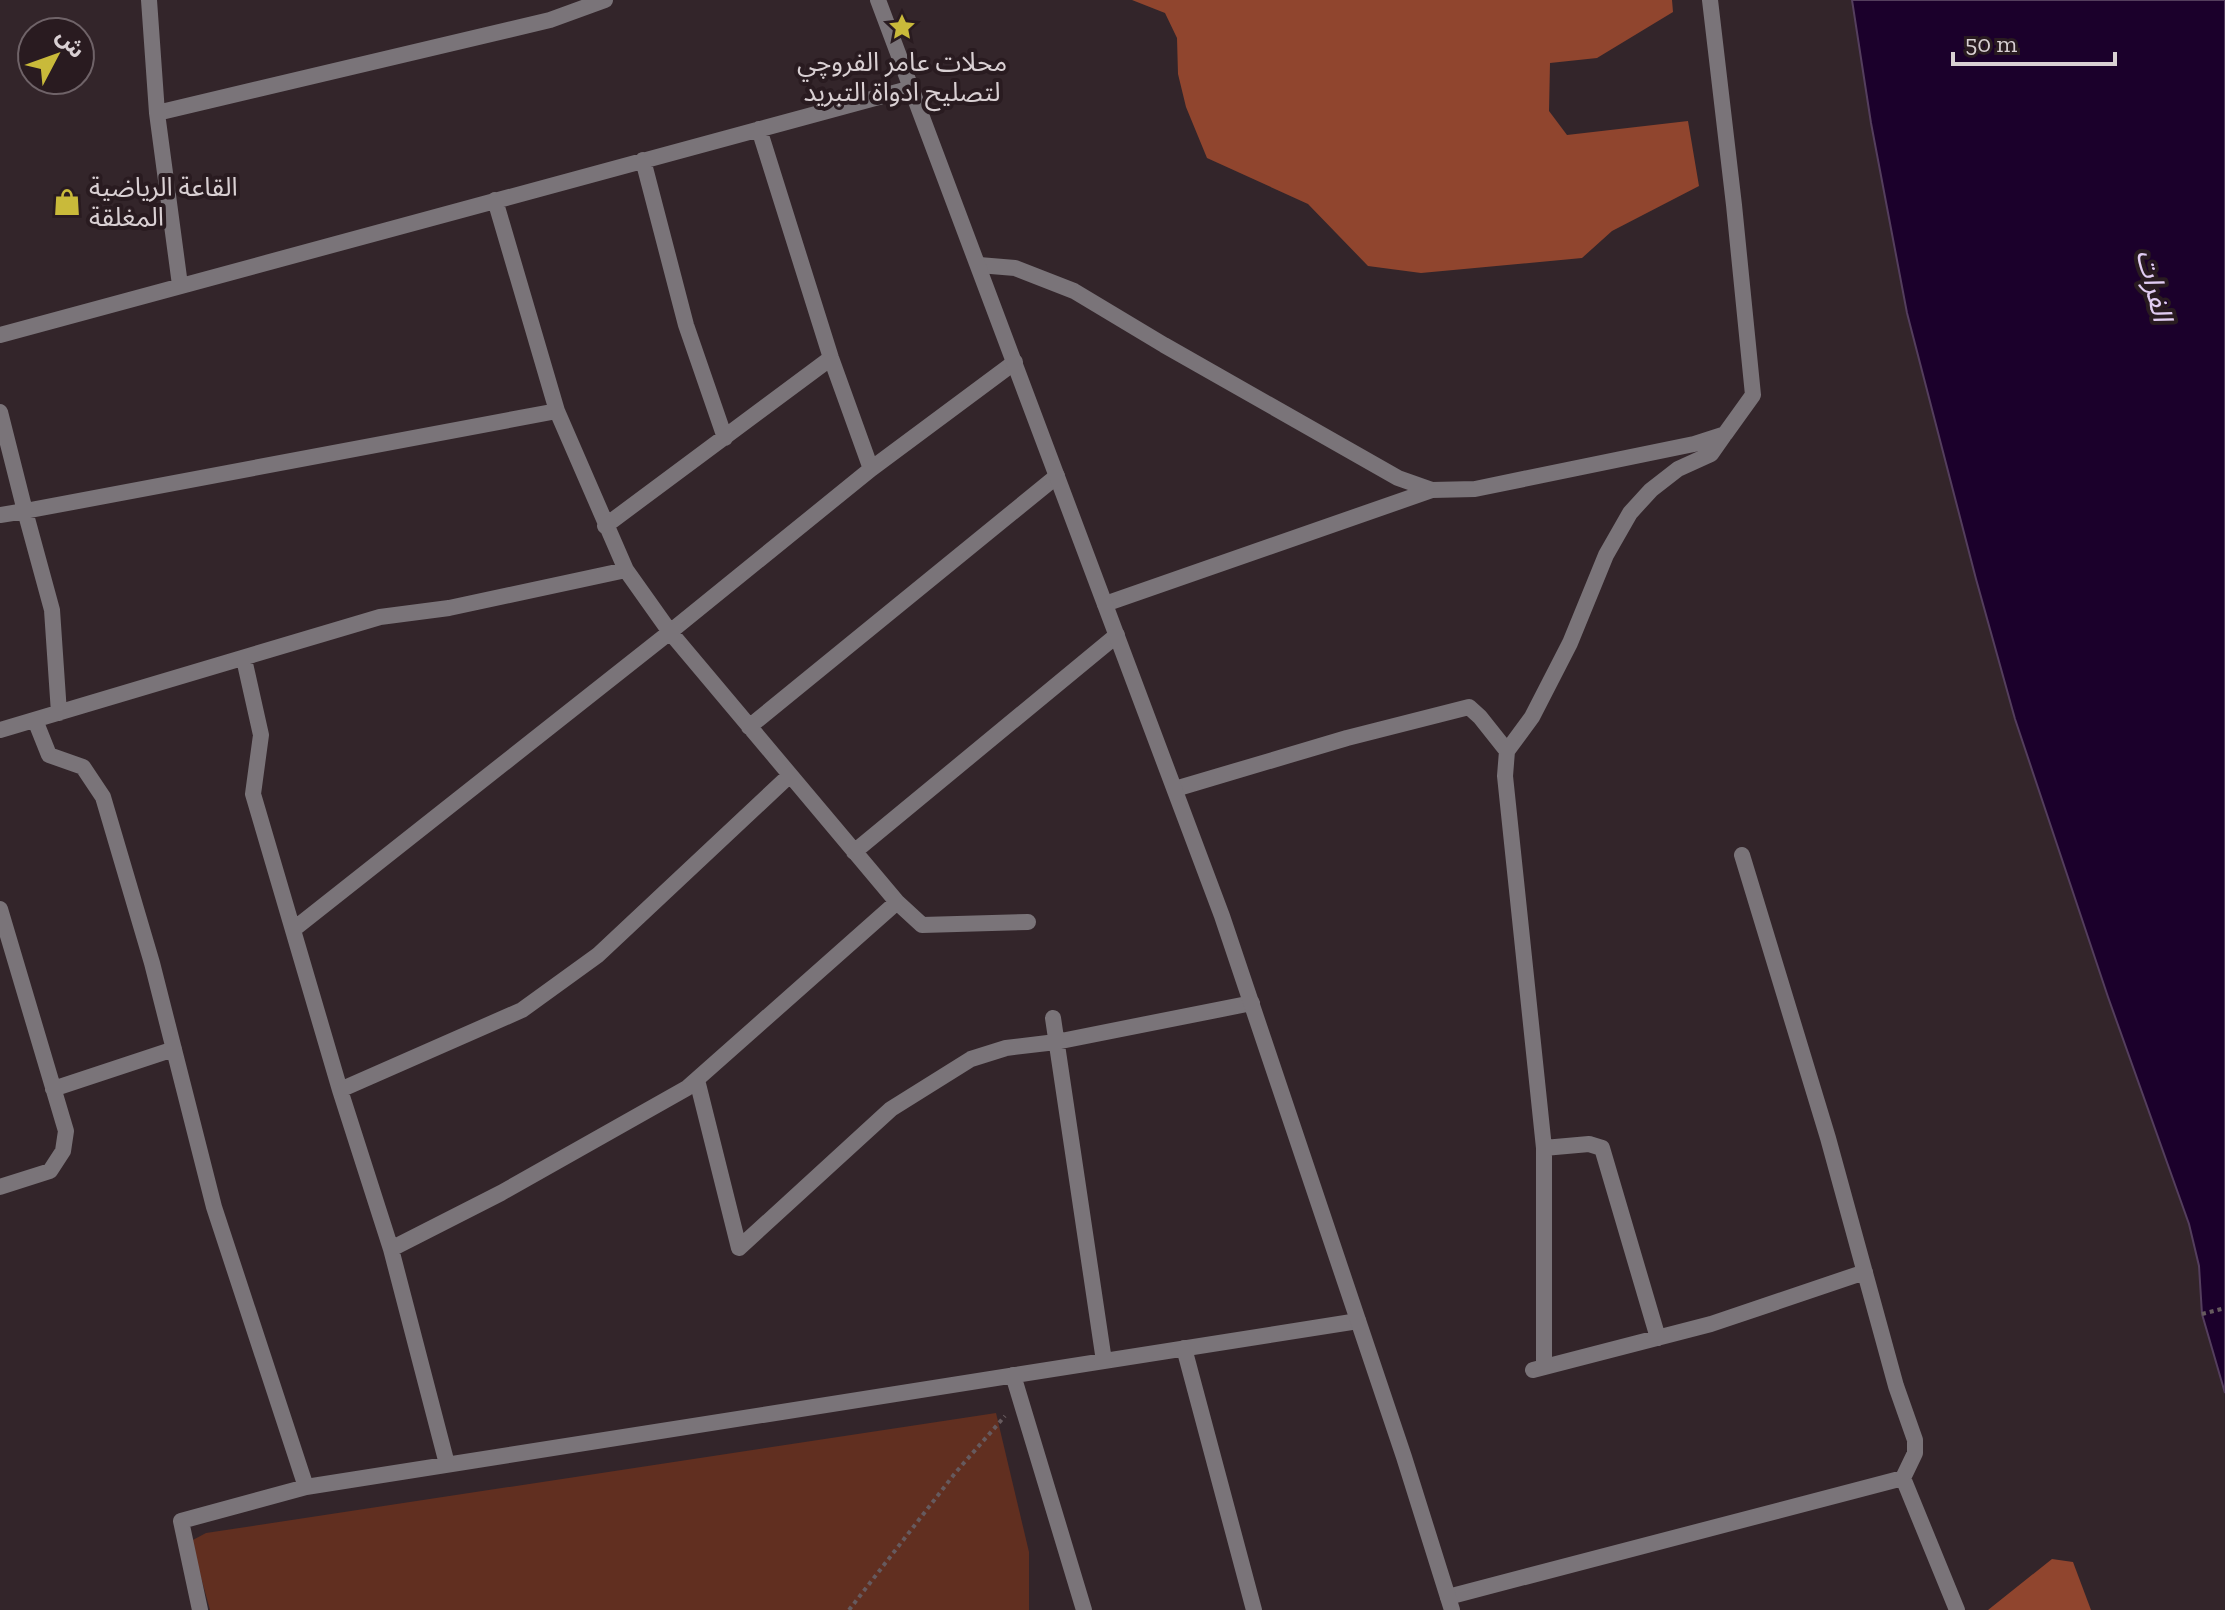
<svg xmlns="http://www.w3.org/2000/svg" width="2225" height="1610" font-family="'Zilla Slab','Noto Sans Arabic',serif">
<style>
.green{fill:#612f20}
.forest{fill:#90452e}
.water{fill:#1b002b;stroke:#543e5d;stroke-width:2}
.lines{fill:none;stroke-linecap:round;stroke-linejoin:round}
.path{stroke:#665a5e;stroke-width:4;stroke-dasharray:4 4;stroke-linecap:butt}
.minor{stroke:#7a7479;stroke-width:16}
.tertiary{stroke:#7a7479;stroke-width:16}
.labels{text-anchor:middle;stroke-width:8;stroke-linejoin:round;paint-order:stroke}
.poi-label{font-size:26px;fill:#d9d0d3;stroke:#291b20}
.water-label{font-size:28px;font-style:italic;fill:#e1ccf2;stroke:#291b20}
</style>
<rect width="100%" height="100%" fill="#33252a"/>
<!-- green -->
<path class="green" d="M996 1413 1029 1552V1610H210L191 1541 206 1533Z"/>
<!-- forest -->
<path class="forest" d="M1132 0H1672L1673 12 1597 58 1550 63 1549 111 1567 135 1688 121 1699 186 1612 231 1582 258 1421 273 1368 266 1308 204 1207 158 1186 107 1178 74 1177 38 1165 13Z
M2052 1559 2073 1562 2091 1610H1988Z"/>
<!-- water -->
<path class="water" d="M1852 0H2225V1393L2202 1314 2199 1266 2189 1224 2108 997 2015 719 1976 579 1907 313 1871 123Z"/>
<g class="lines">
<!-- path -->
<path class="path" d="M2202 1314 2225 1308
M849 1610 956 1472 1005 1416"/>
<!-- minor -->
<path class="minor" d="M149 0 157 113 180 285
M157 113 550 20 605 0
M759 129 831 358 871 469
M643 160 686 325 725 438
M495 200 557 411 626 570 670 632 897 902 922 925 1028 922
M979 265 1015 268 1074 291 1164 345 1398 478 1432 490 1475 489 1694 444 1725 434 1753 395 1734 205 1710 0
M0 335 912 88
M0 412 25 511 0 515
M605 526 831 358
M1105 604 1432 490
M244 659 261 735 253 794 340 1090 391 1249 447 1464
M59 713 52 610 25 511 557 411
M35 720 49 755 83 767 103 797 152 963 214 1207 306 1487
M749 727 1057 476
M0 730 380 617 449 608 626 570
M1175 789 1347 738 1469 707 1480 717 1507 751
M854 852 1117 635
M1742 855 1828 1138 1896 1386 1915 1440V1453L1903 1478
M0 909 66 1131 63 1151 50 1171 0 1187
M294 929 670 632 871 469 1015 362
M1053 1018 1104 1361
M697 1080 739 1248 891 1109 971 1059 1006 1048 1056 1042 1252 1003
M53 1089 174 1049
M340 1090 522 1010 598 955 790 775
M1544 1148V1367
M391 1249 501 1193 687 1088 897 902
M1658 1338 1602 1148 1589 1144 1544 1148 1505 776 1507 751 1532 717 1570 643 1606 555 1630 513 1651 490 1678 469 1711 454 1725 434
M1184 1348 1254 1610
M1533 1370 1711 1324 1865 1272
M1013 1375 1084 1610
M1448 1597 1903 1478 1957 1610
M200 1610 181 1521 306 1487 1358 1321"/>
<!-- tertiary -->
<path class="tertiary" d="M878 0 1222 916 1404 1457 1452 1610"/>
</g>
<!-- icons -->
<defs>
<g id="sight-bare" transform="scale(2.16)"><path d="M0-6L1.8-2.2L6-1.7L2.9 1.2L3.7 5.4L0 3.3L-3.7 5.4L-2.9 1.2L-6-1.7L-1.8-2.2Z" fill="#c9ba3a" stroke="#291b20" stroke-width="2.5" paint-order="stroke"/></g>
<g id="shop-bare" transform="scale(2.16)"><path d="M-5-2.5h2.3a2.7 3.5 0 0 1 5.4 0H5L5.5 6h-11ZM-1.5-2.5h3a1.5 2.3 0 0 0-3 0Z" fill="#c9ba3a" stroke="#291b20" stroke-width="2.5" paint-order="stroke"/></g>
</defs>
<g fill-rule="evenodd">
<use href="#sight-bare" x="902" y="27"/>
<use href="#shop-bare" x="67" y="202"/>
</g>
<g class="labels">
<!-- poi labels -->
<g class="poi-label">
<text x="902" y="71">محلات عامر الفروچي<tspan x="902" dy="30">لتصليح ادواة التبريد</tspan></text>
<text x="89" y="196" text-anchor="start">القاعة الرياضية<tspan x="89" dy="30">المغلقة</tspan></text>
</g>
<!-- water labels -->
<g class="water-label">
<text transform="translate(2155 285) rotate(76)" y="10">الفرات</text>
</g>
</g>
<!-- north arrow -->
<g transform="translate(56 56) rotate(49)"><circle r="38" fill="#291b20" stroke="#6f6368" stroke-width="2"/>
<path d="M0-6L14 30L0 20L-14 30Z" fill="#c9ba3a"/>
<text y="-12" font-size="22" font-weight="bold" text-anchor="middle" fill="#d9d0d3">ش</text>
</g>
<!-- scale -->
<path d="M1953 52v12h162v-12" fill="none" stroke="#d9d0d3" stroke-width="4"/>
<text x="1965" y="52" font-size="24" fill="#d9d0d3" stroke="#291b20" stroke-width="6" paint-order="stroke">50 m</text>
</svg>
